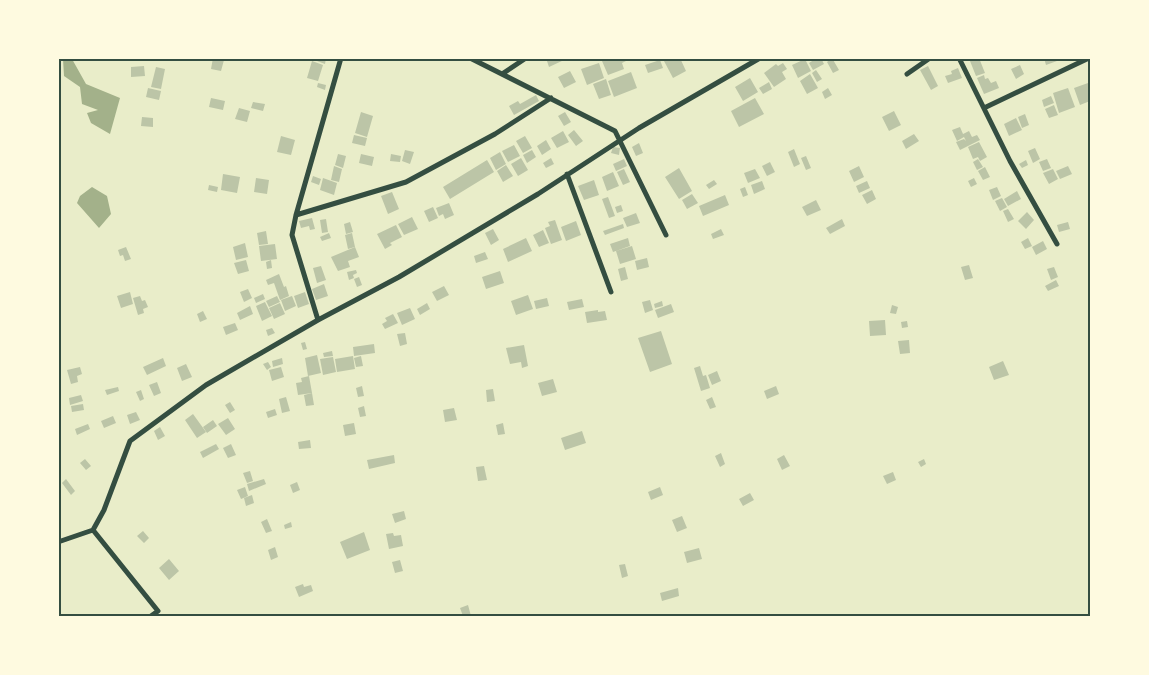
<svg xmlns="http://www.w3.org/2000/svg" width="1149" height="675" font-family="Poppins,sans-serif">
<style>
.water{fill:#a3b18a}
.building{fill:#bcc5a7}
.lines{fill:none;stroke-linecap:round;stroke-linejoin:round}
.minor{stroke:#344e41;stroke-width:5}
.neatline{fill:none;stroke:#344e41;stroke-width:2}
</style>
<rect width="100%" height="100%" fill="#e9edc9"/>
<!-- water -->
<path class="water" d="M63 59H72L86 84 120 98 110 134 91 123 87 113 98 110 82 104 80 87 64 76Z
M92 187 107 196 111 214 99 228 77 203 80 196Z"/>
<!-- building -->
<path class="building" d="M213 58 224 60 221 71 211 69Z
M309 58H326L325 64Z
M546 58H564V60L549 67Z
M609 58H627L628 60 622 63 624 69 608 75 602 61Z
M668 58H680L686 71 673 78 664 61Z
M817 58H821L824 64 813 70 809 63Z
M832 58 839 70 833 73 827 62Z
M976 58H979L985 73 976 76 970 61Z
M1044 58H1056L1057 61 1046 65Z
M805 59 811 71 798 78 792 65Z
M660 60 663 68 648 73 645 65Z
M312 61 323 65 318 81 307 78Z
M599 63 604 78 587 85 581 69Z
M783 63 787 69 782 72 786 79 774 87 764 73 776 64 778 66Z
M1020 65 1024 74 1016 79 1011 69Z
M144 66 145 76 131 77V67Z
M928 66 938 86 931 90 920 70Z
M156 67 165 69 161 89 151 87Z
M958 68 962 78 948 83 945 76 952 74 951 71Z
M816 70 822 79 817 82 812 73Z
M570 71 576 82 564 88 558 77Z
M631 72 637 88 614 97 608 81Z
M810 74 818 88 807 94 800 81Z
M984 75 985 79 988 78 991 83 996 81 999 88 984 94 977 78Z
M750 78 758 92 743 101 735 87Z
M606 79 611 95 599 99 593 84Z
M769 82 772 89 763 94 759 88Z
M318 83 326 85 325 90 317 87Z
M1088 83 1090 90V101L1080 105 1074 88Z
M148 88 161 91 159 100 146 97Z
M828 88 832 95 825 99 822 92Z
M1068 88 1075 107 1059 113 1053 93Z
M536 95 539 101 514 115 509 106 518 101 520 104Z
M1051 96 1054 103 1044 107 1042 100Z
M211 98 225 101 223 110 209 107Z
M755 98 764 114 739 127 731 111Z
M253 102 265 104 263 111 251 108Z
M1054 105 1058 115 1049 118 1045 109Z
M239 108 250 111 247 122 235 119Z
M894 111 901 125 889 131 882 117Z
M361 112 373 116 367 137 355 133Z
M565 112 571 122 564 126 558 116Z
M1025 114 1029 125 1022 128 1018 117Z
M142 117 153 118V127L141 126Z
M1016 118 1022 130 1009 136 1004 124Z
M960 127 963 134 969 131 972 137 977 135 980 140 960 150 956 142 964 139 966 141 964 137 957 141 952 130Z
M574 130 583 141 576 146 568 135Z
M563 131 569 142 557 148 551 138Z
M914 134 919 141 906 149 902 141Z
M354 135 367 138 365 146 352 143Z
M281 136 295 140 291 155 277 152Z
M525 136 532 148 523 153 516 141Z
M546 140 551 149 542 155 537 146Z
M979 142 987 157 980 161 978 157 973 159 968 147Z
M639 143 643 153 636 156 632 147Z
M514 145 520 156 508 162 502 151Z
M613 147 620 148 619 155 611 153Z
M1035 148 1040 159 1033 163 1028 151Z
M794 149 800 164 794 167 788 152Z
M405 150 414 152 410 164 402 161Z
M532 150 536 157 527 163 523 155Z
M500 152 506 164 496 170 490 158Z
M338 154 346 156 343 168 335 165Z
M361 154 374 157 372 166 359 163Z
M391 154 401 156 400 162 390 161Z
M806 156 811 168 806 170 801 158Z
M521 158 528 170 518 176 511 164Z
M551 158 554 164 546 168 543 163Z
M624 159 627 166 616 171 613 164Z
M978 159 983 167 977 170 973 162Z
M1047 159 1051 168 1043 171 1039 162Z
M487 160 494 172 450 199 443 187Z
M1026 160 1028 165 1022 168 1019 164Z
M770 162 775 172 767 176 762 166Z
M506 165 513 176 503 182 497 171Z
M334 166 342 169 339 182 331 180Z
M859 166 864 177 854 182 849 171Z
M1068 166 1072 174 1060 179 1056 171Z
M985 167 990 177 983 180 978 171Z
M679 168 692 191 679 199 665 177Z
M624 169 630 182 623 185 617 172Z
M755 169 760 178 748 183 744 173Z
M1053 169 1058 179 1049 184 1043 173Z
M613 172 619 186 607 191 602 177Z
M223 174 240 177 237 193 221 190Z
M313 176 321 179 319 185 311 182Z
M256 178 269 180 267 194 254 192Z
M323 178 337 183 334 195 320 190Z
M974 178 977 184 971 187 968 181Z
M594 180 599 195 584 200 578 186Z
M714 180 717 184 709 189 706 185Z
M762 181 765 189 754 194 751 185Z
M867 181 870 188 859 193 856 186Z
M209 185 218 187 217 192 208 190Z
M745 187 748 195 743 197 740 189Z
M997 187 1001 196 993 200 989 190Z
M872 190 876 199 867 204 862 195Z
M1017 191 1021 199 1008 206 1004 199Z
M392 192 399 209 388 214 381 196Z
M692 194 698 203 687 209 682 200Z
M725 195 729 205 703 216 699 206Z
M608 197 615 216 609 218 602 199Z
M1002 198 1007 207 1000 211 995 201Z
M816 200 821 210 807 216 802 207Z
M449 203 454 215 445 219 443 214 439 216 436 208Z
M621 205 623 211 617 213 615 207Z
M433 207 438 218 429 222 424 211Z
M1008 209 1014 219 1008 222 1003 211Z
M1027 212 1034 220 1026 229 1018 221Z
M636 213 640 223 627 227 623 218Z
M412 217 418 229 404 235 398 224Z
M312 218 315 229 310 230 309 226 301 228 299 221Z
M326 219 328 232 322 233 320 220Z
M842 219 845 226 830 234 826 228Z
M555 220 562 240 551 244 545 228 550 226 548 222Z
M576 221 581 235 566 241 561 227Z
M350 222 353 232 346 234 344 224Z
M1068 222 1070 229 1059 232 1057 225Z
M623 224 624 228 605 235 603 231Z
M396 225 402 237 390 243 392 245 385 249 377 234Z
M493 229 499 240 491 245 485 233Z
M721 229 724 235 713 239 711 234Z
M543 230 549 243 539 247 533 235Z
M266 231 268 244 259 245 257 233Z
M329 233 331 238 322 241 320 237Z
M352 233 355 247 348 249 345 235Z
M526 238 532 251 508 262 503 249Z
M628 238 630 246 613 252 610 244Z
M1028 238 1032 246 1025 249 1021 242Z
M1043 241 1047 249 1036 255 1032 247Z
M245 243 248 257 236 260 233 247Z
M275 244 277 259 261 261 259 246Z
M632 246 636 259 620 264 616 251Z
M126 247 131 259 125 261 123 255 120 256 118 250Z
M355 247 359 257 348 261 350 267 338 271 331 257Z
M485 252 488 259 476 263 474 256Z
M647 258 649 267 637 270 635 261Z
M246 260 249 271 238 274 234 263Z
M271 260 272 268 267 269 266 262Z
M969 265 973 278 965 280 961 267Z
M321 266 326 280 317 283 313 268Z
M625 267 628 279 621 281 618 269Z
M1054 267 1058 277 1051 280 1047 269Z
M356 270 357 273 353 275 354 278 349 280 347 272Z
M500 271 504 283 486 289 482 277Z
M279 274 284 287 286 286 289 296 280 300 274 283 268 285 266 280Z
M359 277 362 285 357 287 354 279Z
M1056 280 1059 286 1048 291 1045 286Z
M324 284 328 296 316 300 312 289Z
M444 286 449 295 437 301 432 292Z
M248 289 252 298 244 302 240 292Z
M130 292 133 304 121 308 117 296Z
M305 292 309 304 298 308 294 296Z
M263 294 265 299 256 303 254 298Z
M528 295 533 309 516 315 511 301Z
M140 296 142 301 145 300 148 307 143 309 144 313 138 315 133 298Z
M277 296 280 302 269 307 266 301Z
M292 296 296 306 285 311 281 300Z
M547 298 549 306 536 309 534 301Z
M582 299 584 307 569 310 567 302Z
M650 300 653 310 645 313 642 302Z
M662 301 663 306 655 308 654 304Z
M265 302 272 316 262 321 256 306Z
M280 303 285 314 274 319 269 308Z
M427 303 430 309 420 315 417 309Z
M671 304 674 312 658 318 655 310Z
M892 305 898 307 896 314 890 313Z
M250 306 253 314 240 320 237 313Z
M410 308 415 319 402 325 397 313Z
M598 310V312L605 311 607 320 587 323 585 312Z
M203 311 207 319 200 322 197 314Z
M393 314 398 323 385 329 382 324 387 321 385 318Z
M885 320 886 335 870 336 869 321Z
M907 321 908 327 902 328 901 322Z
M235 323 238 330 226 335 223 327Z
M272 328 275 333 268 336 266 330Z
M661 331 672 364 650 372 638 338Z
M405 333 407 344 400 346 397 334Z
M909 340 910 353 900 354 898 341Z
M305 342 307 349 303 350 301 343Z
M374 344 375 353 354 356 353 347Z
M524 345 528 366 522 368 521 362 510 364 506 348Z
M332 351 333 356 324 357 323 353Z
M317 355 321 373 308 376 305 358Z
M353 356 355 369 337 372 335 359Z
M361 356 363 366 356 367 354 358Z
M333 357 336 372 323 375 320 359Z
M163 358 166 366 147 375 143 367Z
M282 358 283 364 273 367 272 361Z
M1003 361 1009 375 994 380 989 367Z
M268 362 271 367 267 370 263 364Z
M186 364 192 377 182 381 177 368Z
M700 366 703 376 706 375 710 388 701 391 694 368Z
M80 367 82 374 77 376 78 382 71 384 67 370Z
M281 367 284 377 272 381 269 370Z
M717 371 721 381 712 385 708 375Z
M309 376 312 393 298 395 296 383 302 382 301 378Z
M553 379 557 392 542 396 538 383Z
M157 382 161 393 154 396 149 385Z
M362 386 364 396 358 397 356 388Z
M776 386 779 394 767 399 764 391Z
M118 387 119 391 107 395 105 390Z
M493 389 495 401 487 402 486 390Z
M141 390 144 399 140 401 136 392Z
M312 393 314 405 306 406 304 395Z
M81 395 83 401 70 405 69 398Z
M286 397 290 411 282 413 279 399Z
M712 397 716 407 710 409 706 400Z
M230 402 235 410 230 413 225 405Z
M83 404 84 410 72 412 71 406Z
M364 406 366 416 360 417 358 408Z
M454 408 457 420 445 422 443 410Z
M275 409 277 415 268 418 266 412Z
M136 412 140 420 130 424 127 415Z
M193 414 206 432 197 438 185 420Z
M113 416 116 423 104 428 101 421Z
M228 418 235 429 226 435 218 424Z
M213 420 217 426 207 433 203 427Z
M354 423 356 434 345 436 343 425Z
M503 423 505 434 498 435 496 425Z
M88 424 90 429 77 435 75 429Z
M160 427 165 436 158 440 154 431Z
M582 431 586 443 565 450 561 438Z
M310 440 311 448 299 449 298 442Z
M216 444 219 449 203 458 200 452Z
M231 444 236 455 228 458 223 448Z
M721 453 725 464 720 467 715 456Z
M394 455 395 463 369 469 367 460Z
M784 455 790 466 782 470 777 459Z
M85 459 91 466 86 470 80 463Z
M924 459 926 464 921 467 918 462Z
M484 466 487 480 478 481 476 467Z
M250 471 253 481 247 483 243 473Z
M893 472 896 480 887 484 883 476Z
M66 479 75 491 71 495 62 483Z
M264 479 266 484 249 491 247 484Z
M297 482 300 490 293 493 290 485Z
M245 487 248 496 241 499 237 490Z
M660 487 663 495 651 500 648 492Z
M750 493 754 500 743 506 739 499Z
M252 495 254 503 246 506 244 498Z
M404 511 406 519 395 523 392 514Z
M682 516 687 528 677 532 672 520Z
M267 519 272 531 266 533 261 522Z
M291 522 292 527 285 529 284 525Z
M143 531 149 538 144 543 137 536Z
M364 532 370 550 347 559 340 542Z
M393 533 394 536 401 535 403 546 389 549 386 534Z
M275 547 278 557 271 560 268 550Z
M699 548 702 559 687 563 684 552Z
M169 559 179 571 169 580 159 568Z
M400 560 403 571 395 573 392 562Z
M625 564 628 576 622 578 619 565Z
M303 584 304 587 311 585 313 591 299 597 295 587Z
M678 588 679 596 662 601 660 593Z
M468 605 471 616H463L460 608Z"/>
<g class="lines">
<!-- minor -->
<path class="minor" d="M470 58 615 131 666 235
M959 58 1010 161 1057 244
M502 74 526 58
M907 74 930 58
M984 108 1089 58
M567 174 611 292
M296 215 406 182 495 134 551 98
M318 320 292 235 296 215 341 58
M93 530 158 611 151 616
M58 542 93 530 104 510 130 441 206 385 318 320 399 277 538 194 639 128 760 58"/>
</g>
<!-- border -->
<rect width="1149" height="675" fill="none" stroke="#fefae0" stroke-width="120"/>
<rect x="60" y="60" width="1029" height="555" class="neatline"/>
</svg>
